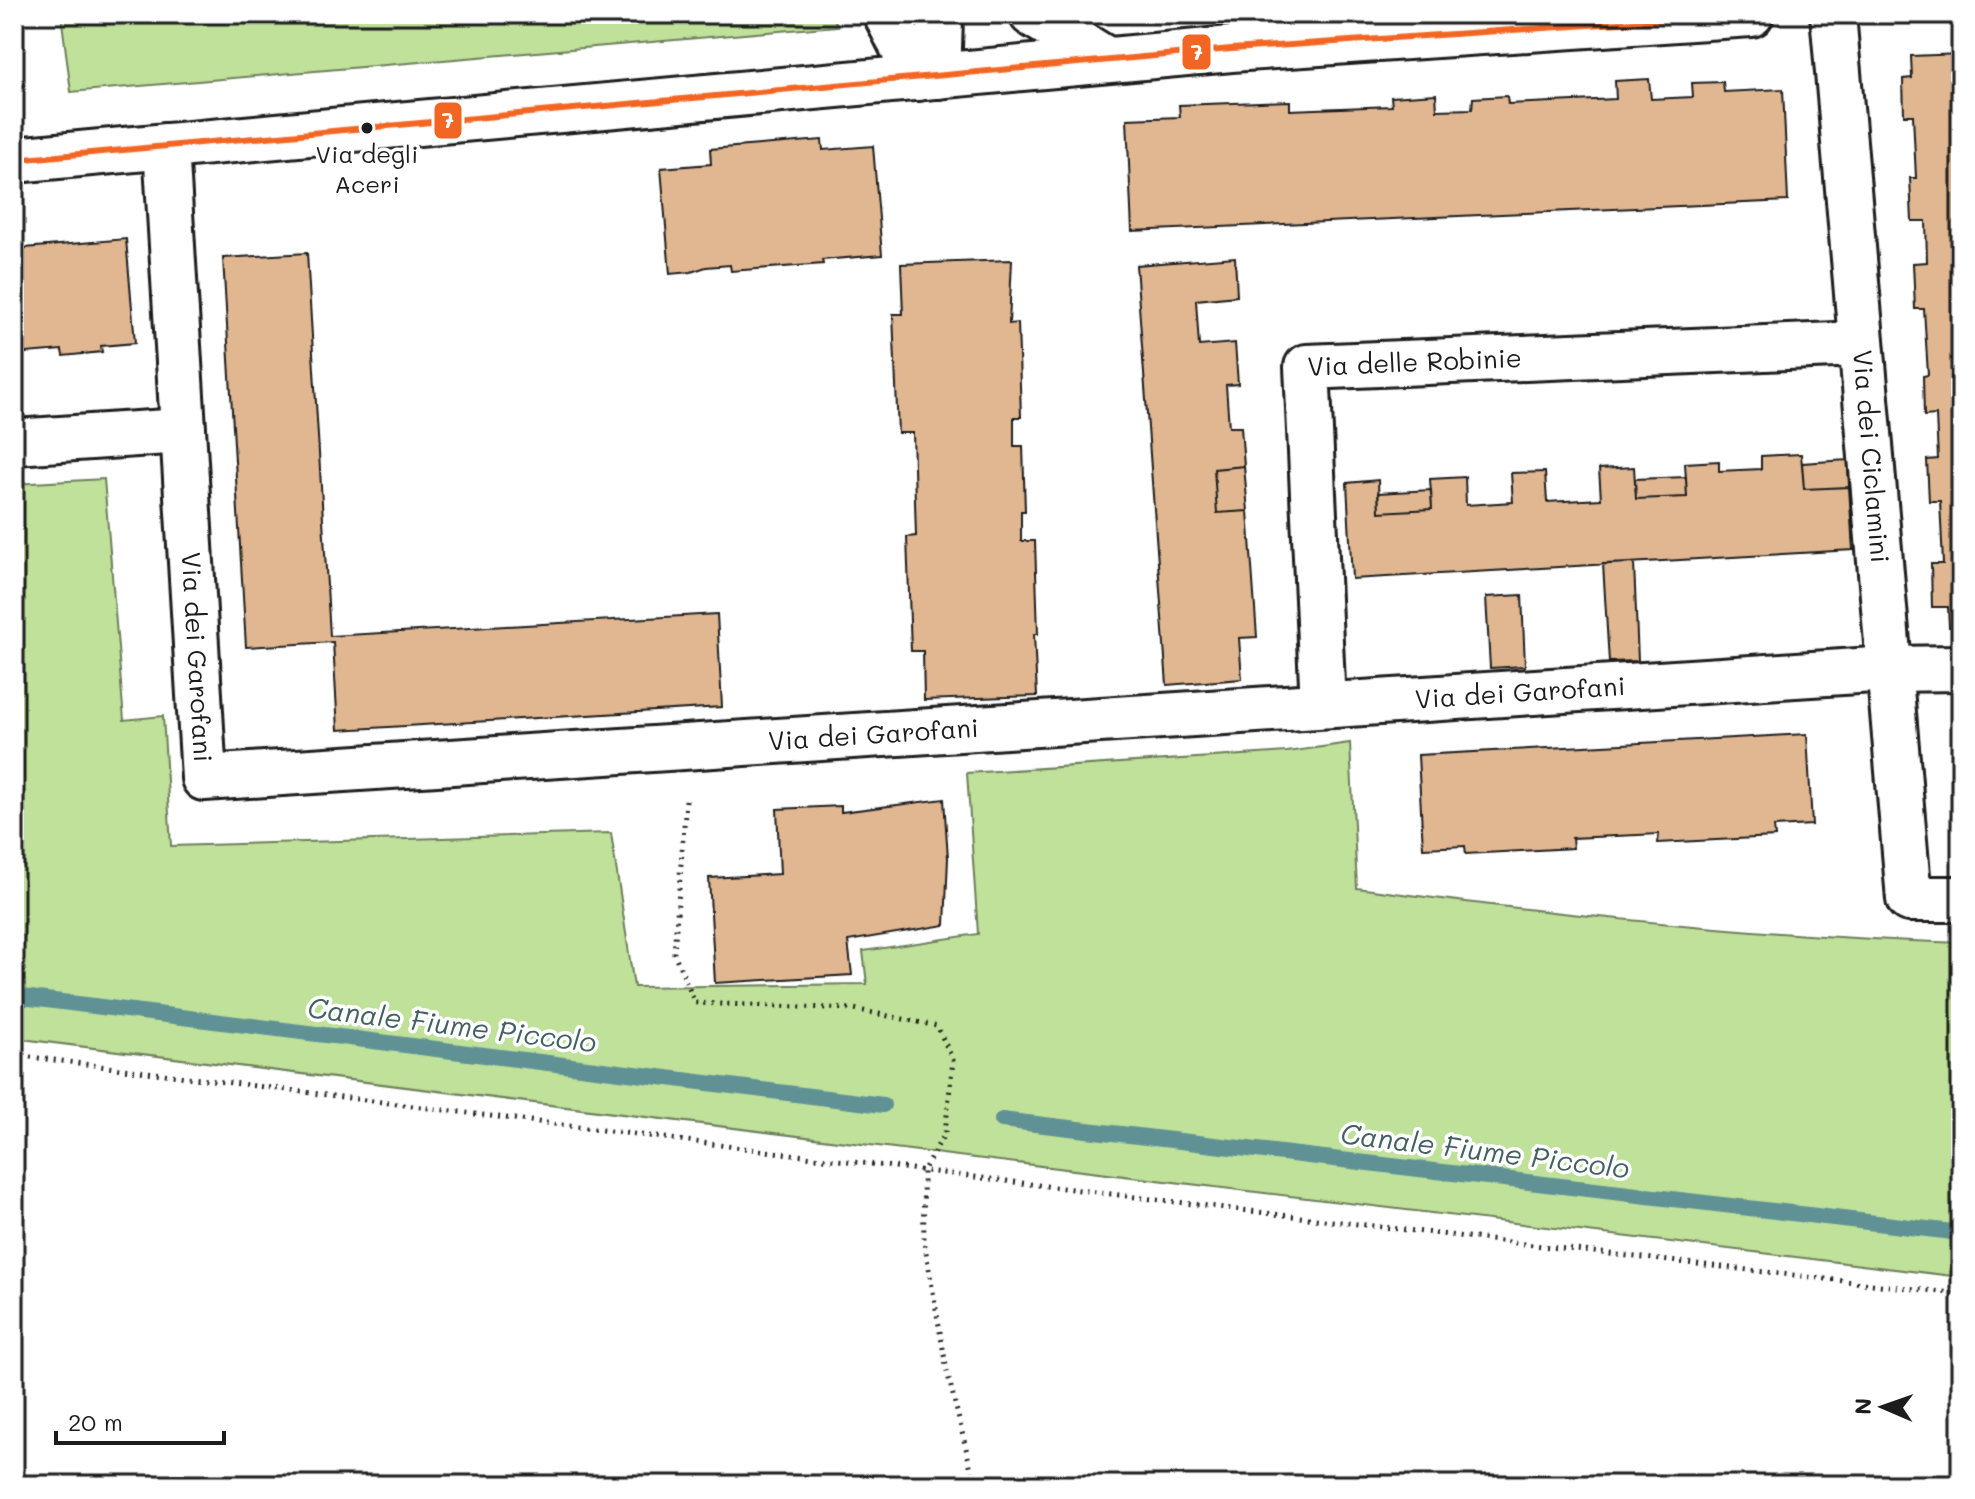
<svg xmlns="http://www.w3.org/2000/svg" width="1975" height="1499" font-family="Mali,sans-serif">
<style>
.green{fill:#bfe19a;stroke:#6e7e5b;stroke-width:2}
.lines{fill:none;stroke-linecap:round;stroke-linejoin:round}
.stream{stroke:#609295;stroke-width:16}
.building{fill:#e0b791;stroke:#1c1c1c;stroke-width:2}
.minor-casing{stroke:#1c1c1c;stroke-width:50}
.path{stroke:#1c1c1c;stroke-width:5;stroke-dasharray:2 6;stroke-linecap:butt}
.minor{stroke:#fff;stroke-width:44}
.bus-1-casing{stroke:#fff;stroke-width:12}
.bus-1{stroke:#f26522;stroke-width:6}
.bus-dot{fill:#1c1c1c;stroke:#fff;stroke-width:3}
.labels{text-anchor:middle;stroke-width:7;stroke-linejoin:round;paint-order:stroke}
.bus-label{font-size:24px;fill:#1c1c1c;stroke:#fff}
.street-label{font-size:26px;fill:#1c1c1c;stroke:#fff}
.water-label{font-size:28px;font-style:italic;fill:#446162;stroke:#fff}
.line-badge{stroke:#fff;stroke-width:3}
.badge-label{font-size:22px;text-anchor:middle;font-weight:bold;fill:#fff}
</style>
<rect width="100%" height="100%" fill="#fff"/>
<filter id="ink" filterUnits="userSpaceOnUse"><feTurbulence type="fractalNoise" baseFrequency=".0125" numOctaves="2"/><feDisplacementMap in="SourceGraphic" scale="16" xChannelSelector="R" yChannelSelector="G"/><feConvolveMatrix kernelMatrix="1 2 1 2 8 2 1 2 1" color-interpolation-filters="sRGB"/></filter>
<g filter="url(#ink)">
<!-- green -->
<path class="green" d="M61 14H831L838 26 71 92Z
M104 479 124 720 163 716 171 846 611 833 634 987 867 984 863 951 978 934 967 773 1287 752 1350 743 1357 888C1557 915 1759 936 1961 943V1277L950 1155 14 1038V484Z"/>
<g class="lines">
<!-- stream -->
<path class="stream" d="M14 996 883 1105
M1002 1120 1961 1233"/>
</g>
<!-- building -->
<path class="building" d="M1961 54V627H1949L1948 607H1932L1931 564H1943L1940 501H1929L1927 460 1938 459 1936 415 1924 416 1923 376 1928 375 1924 309H1915L1913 263 1927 262 1926 221H1912L1910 178H1916L1913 115H1904L1903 79 1912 78 1911 56Z
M1649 79 1651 99 1693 97 1692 83 1723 82 1724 92 1783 89 1788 201 1132 231 1127 119 1180 117 1179 105 1290 101V110L1392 106 1391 97 1436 94 1437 110 1472 109 1473 98 1507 96 1508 104 1616 99 1615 81Z
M822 140 823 150 873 146 882 255 822 260 823 264 731 271 730 265 706 267 691 272 670 274 661 168 711 164 710 149Z
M126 239 135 343 101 346 102 352 63 356 62 350 14 354V249Z
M307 253 330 636 717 614 722 707 338 730 333 642 246 647 223 258Z
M1235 257 1237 296 1196 300 1199 346 1235 343 1238 384 1226 385 1229 427H1241L1244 466 1214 469 1217 513 1248 511 1257 637 1239 638 1242 679 1167 685 1136 265Z
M1012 260 1009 324 1018 323 1021 417H1014V446H1023L1025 511H1021V541H1035L1038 634H1034L1037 696 924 700 923 651H911L907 537 916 536 913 433H898L893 314H903L901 264Z
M1801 454 1804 489 1849 487 1853 550 1352 579 1347 483 1378 480 1379 512 1432 509 1430 479 1465 477 1466 505 1513 502 1511 473 1545 472 1547 502 1601 499 1599 469 1634 467 1636 499 1687 497 1685 463 1719 461V471L1761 469V456Z
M1848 460 1849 487 1804 489 1802 463Z
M1244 466 1248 511 1217 513 1214 469Z
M1686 477 1687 497 1636 499 1635 479Z
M1431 490 1432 509 1379 512 1378 493Z
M1634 563 1638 661 1609 662 1603 564Z
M1522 595 1525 666 1490 668 1486 597Z
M1807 734 1812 825 1774 827 1775 837 1658 843 1659 834 1572 838 1573 848 1466 854 1465 846 1423 848 1418 755Z
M944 799 948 858 945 925 848 941 852 975 715 983 709 878 780 874 777 809 841 806V812Z"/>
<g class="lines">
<!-- minor casing -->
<g class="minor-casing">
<g id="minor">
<path d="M886 14 918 78"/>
<path d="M937 14 940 19 938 76"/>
<path d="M1032 14 1107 60"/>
<path id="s1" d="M1833 14 1909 899H1961"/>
<path id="s2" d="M166 146 204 778 1889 669 1961 668"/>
<path d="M14 160 1231 49 1751 14"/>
<path d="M14 442 183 431"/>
<path id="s3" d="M1323 705 1307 367 1861 344"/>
</g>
</g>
<!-- path -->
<path class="path" d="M686 800 674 953 695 1003 854 1009 937 1026 953 1060 945 1133 923 1171 924 1241 947 1371 975 1485
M14 1055C663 1138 1311 1222 1961 1294"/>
<!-- minor -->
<use href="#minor" class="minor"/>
<!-- bus-1 casing -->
<g class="bus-1-casing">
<path id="bus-1" d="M14 160 1231 49 1751 14"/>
</g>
<!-- bus-1 -->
<use href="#bus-1" class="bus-1"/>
</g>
</g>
<!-- markers -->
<circle class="bus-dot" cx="367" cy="128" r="7"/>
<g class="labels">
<!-- bus labels -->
<g class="bus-label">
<text x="367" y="163">Via degli<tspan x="367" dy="30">Aceri</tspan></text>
</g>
<!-- street labels -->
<g class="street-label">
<text dy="9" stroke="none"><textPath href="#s3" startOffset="446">Via delle Robinie</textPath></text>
<text dy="9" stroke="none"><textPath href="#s1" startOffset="444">Via dei Ciclamini</textPath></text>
<text dy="9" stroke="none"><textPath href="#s2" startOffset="512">Via dei Garofani</textPath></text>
<text dy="9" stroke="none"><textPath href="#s2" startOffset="1952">Via dei Garofani</textPath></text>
<text dy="9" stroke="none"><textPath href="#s2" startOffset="1304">Via dei Garofani</textPath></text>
</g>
<!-- water labels -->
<g class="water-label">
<text transform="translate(452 1025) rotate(7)" y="10">Canale Fiume Piccolo</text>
<text transform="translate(1485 1151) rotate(7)" y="10">Canale Fiume Piccolo</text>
</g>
</g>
<g class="line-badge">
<rect x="1181" y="33" width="31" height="38" rx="8" fill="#f26522"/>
<rect x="433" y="101" width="30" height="39" rx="8" fill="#f26522"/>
</g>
<g class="badge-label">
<text x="1197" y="60">7</text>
<text x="448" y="128">7</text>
</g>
<!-- margin -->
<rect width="1975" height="1499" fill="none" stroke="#fff" stroke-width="48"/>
<rect x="24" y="24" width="1927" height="1451" fill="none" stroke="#1c1c1c" stroke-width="3" filter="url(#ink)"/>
<!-- north arrow -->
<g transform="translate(1883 1407) rotate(272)" stroke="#ffffff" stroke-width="6" paint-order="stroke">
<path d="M0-6L14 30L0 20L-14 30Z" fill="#1c1c1c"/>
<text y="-12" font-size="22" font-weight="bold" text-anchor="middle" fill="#1c1c1c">N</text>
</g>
<!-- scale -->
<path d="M56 1431v12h168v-12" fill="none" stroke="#1c1c1c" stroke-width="4"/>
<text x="68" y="1431" font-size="24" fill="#1c1c1c" stroke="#ffffff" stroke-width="6" paint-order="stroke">20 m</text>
</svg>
